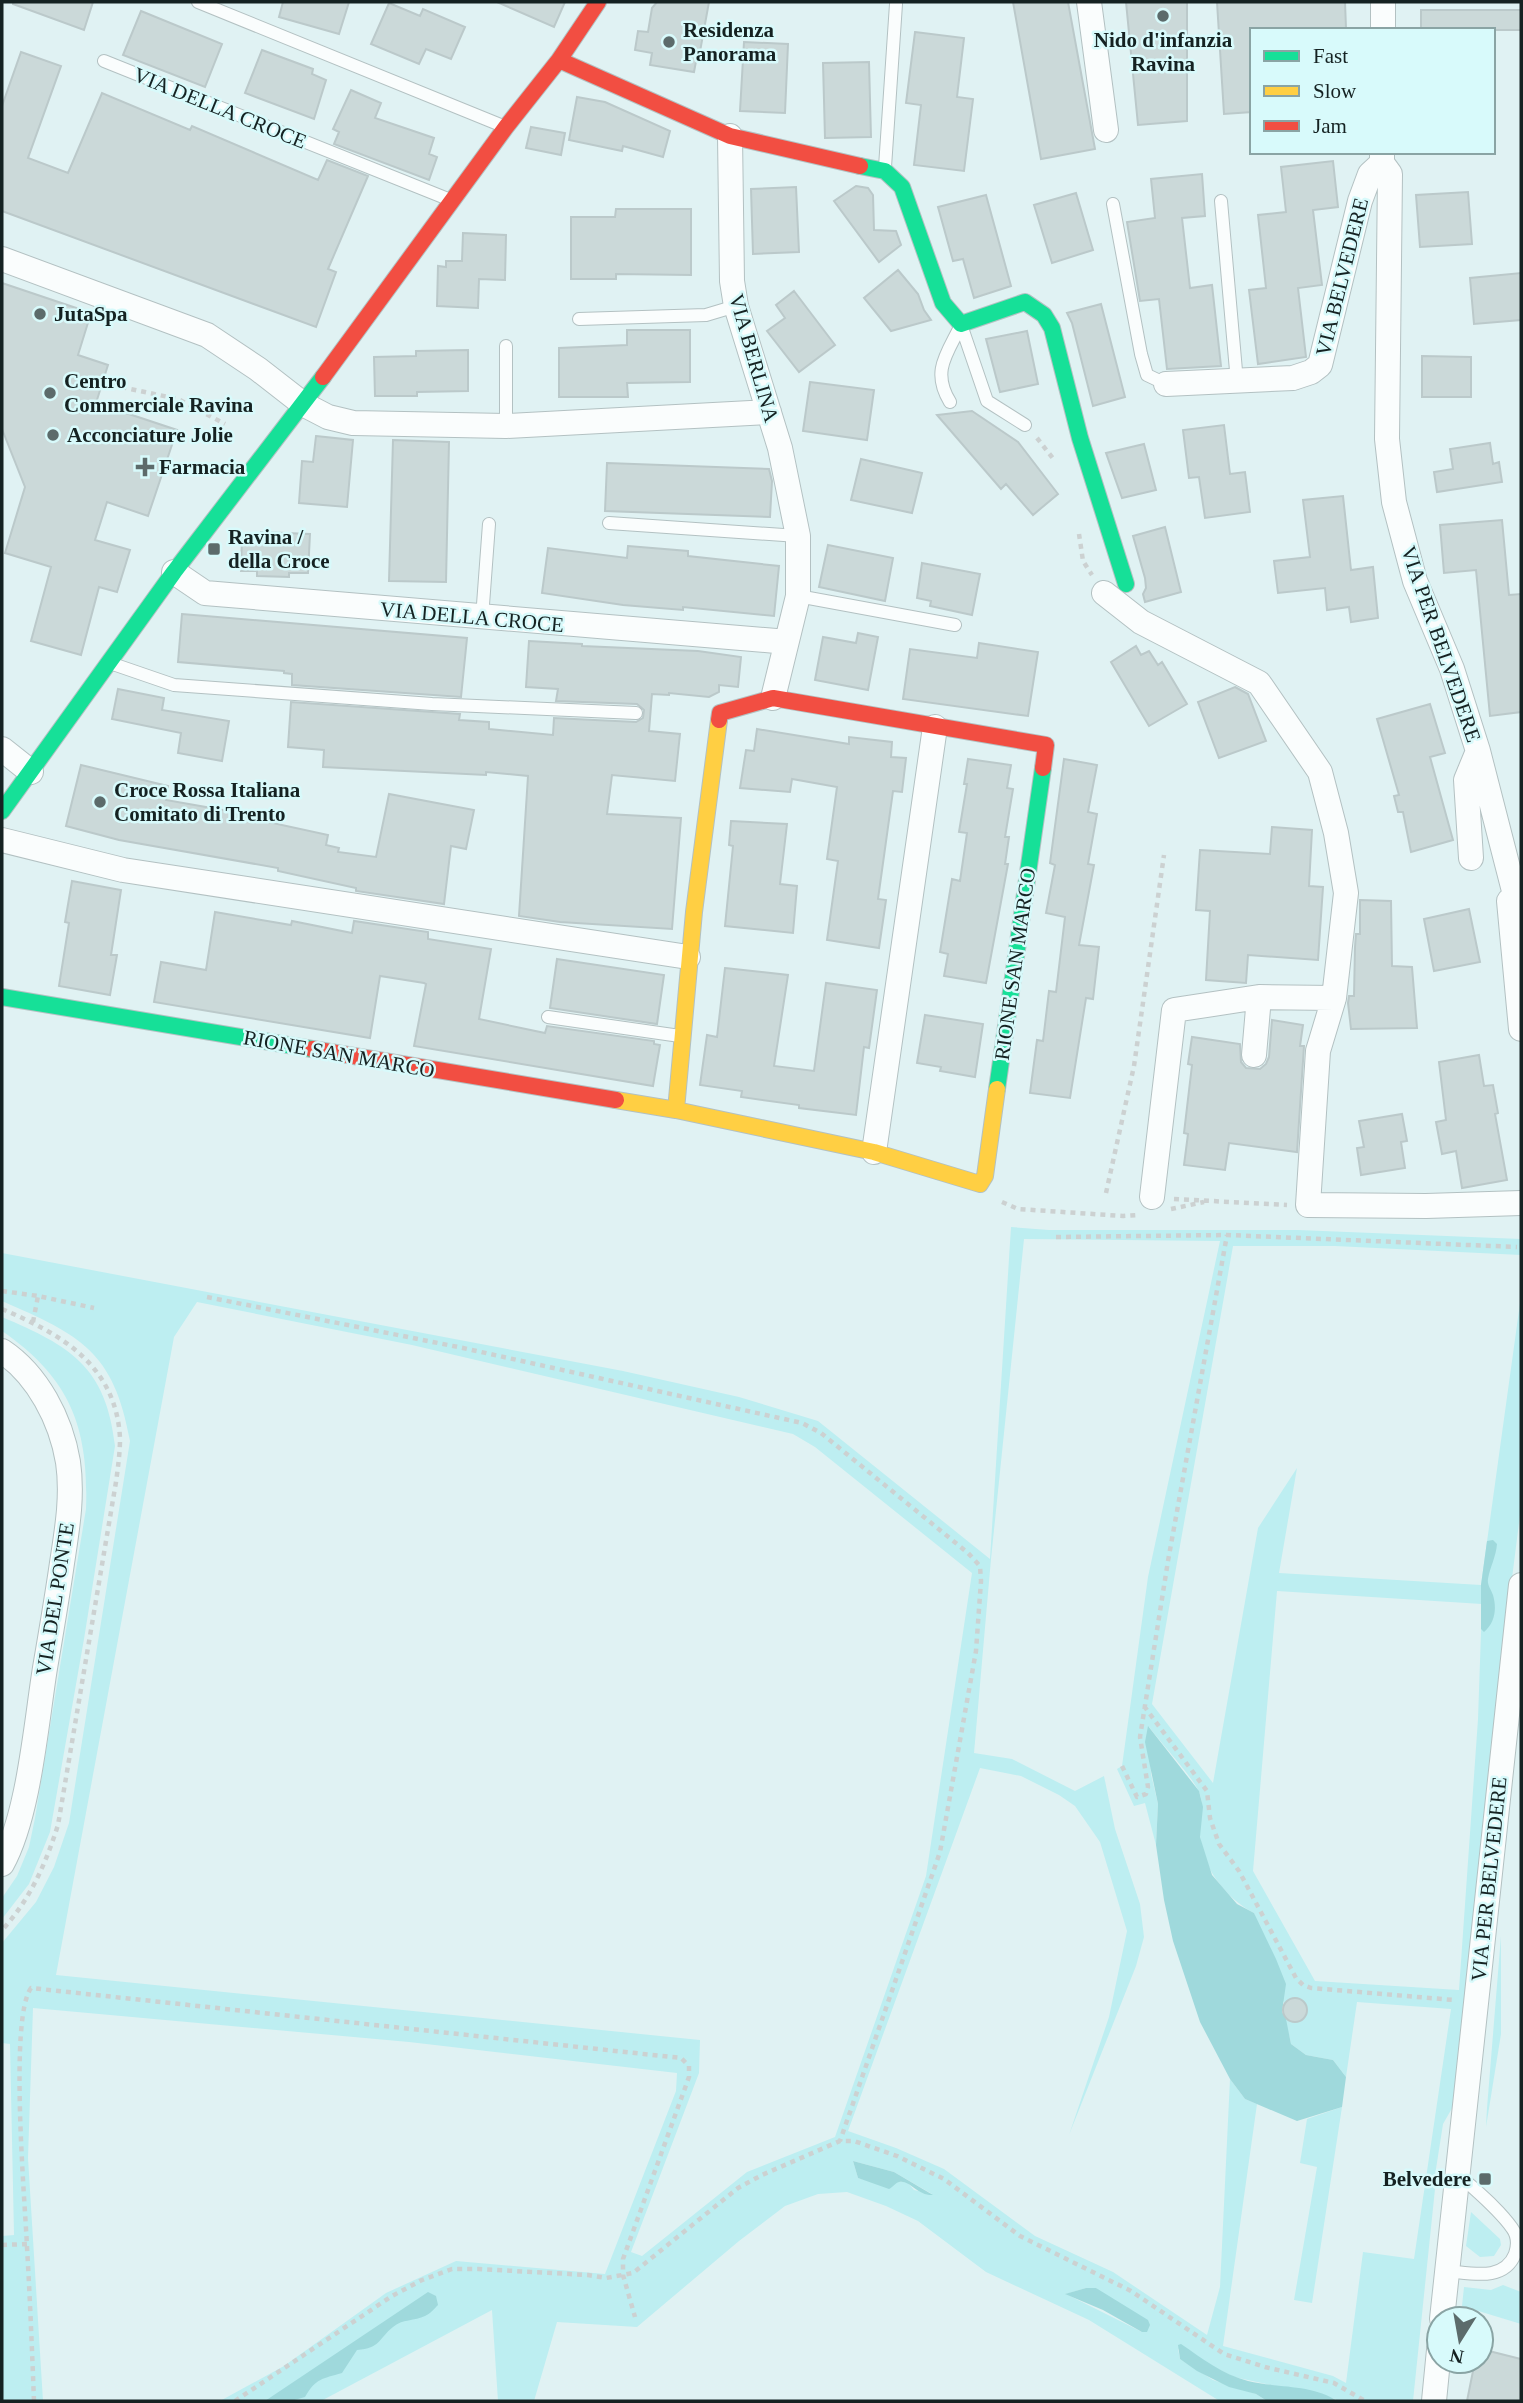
<svg xmlns="http://www.w3.org/2000/svg" width="1523" height="2403" font-family="Georgia,serif">
<style>
.green{fill:#bdeef1;fill-rule:evenodd}
.forest{fill:#9fd9dc}
.building{fill:#cbd9d9;stroke:#bbc9ca;stroke-width:2}
.lines{fill:none;stroke-linecap:round;stroke-linejoin:round}
.lane-casing{stroke:#b3c1c2;stroke-width:14}
.street-casing{stroke:#b3c1c2;stroke-width:26}
.fast-casing{stroke:#b3c1c2;stroke-width:18}
.slow-casing{stroke:#b3c1c2;stroke-width:18}
.jam-casing{stroke:#b3c1c2;stroke-width:18}
.path{stroke:#ccd1d1;stroke-width:4.5;stroke-dasharray:5 5;stroke-linecap:butt}
.lane{stroke:#fafdfd;stroke-width:12}
.street{stroke:#fafdfd;stroke-width:24}
.fast{stroke:#16e098;stroke-width:16}
.slow{stroke:#ffcf43;stroke-width:16}
.jam{stroke:#f24e42;stroke-width:16}
.poi-dot{fill:#5c6b6b;stroke:#d8fafb;stroke-width:2.5}
.labels{text-anchor:middle;stroke-width:5;stroke-linejoin:round;paint-order:stroke}
.poi-label{font-size:21px;font-weight:bold;fill:#152222;stroke:#d8fafb;text-anchor:start}
.street-label{font-size:21px;fill:#152222;stroke:#d8fafb}
</style>
<rect width="100%" height="100%" fill="#e0f2f3"/>
<!-- green -->
<path class="green" d="M1011 1227 1049 1230H1298L1521 1239V1255L1335 1246H1233L1152 1704 1213 1783 1258 1528 1297 1468 1279 1573 1481 1585 1521 1296V1507L1508 1610 1455 2103 1443 2124 1433 2188 1435 2189 1413 2401H1337L1335 2399 1234 2377 1178 2349 1180 2359 1213 2380 1256 2394 1267 2401 1218 2400 1089 2320 986 2272 918 2221 886 2206 847 2192 818 2194 785 2206 739 2241 637 2327 557 2322 534 2401H498L492 2310 321 2401H220L284 2366 386 2293 456 2261 605 2274 676 2091 677 2073 409 2042 33 2008 28 2158 43 2401H2V2236L14 2235 10 2044 2 2043V1943L36 1902 54 1867 69 1823 130 1441C114 1351 80 1335 2 1301V1253L623 1371 739 1397 818 1421 990 1559ZM1024 1239 1220 1241 1148 1577 1122 1766 1117 1769 1134 1806 1145 1803 1156 1845 1158 1804 1151 1774 1149 1727C1160 1742 1193 1777 1199 1792 1205 1806 1200 1820 1200 1835 1201 1867 1227 1899 1254 1913L1284 2003C1281 2015 1289 2031 1291 2044L1306 2055 1333 2060 1346 2077 1357 2002 1451 2009 1414 2259 1363 2252 1346 2383 1333 2376 1223 2346 1257 2104 1245 2099 1230 2079 1220 2287 1207 2335 1113 2272 1035 2236 944 2169 896 2148 848 2131 980 1768 1021 1776 1059 1795 1075 1806 1100 1842 1127 1931 1109 2017 1069 2135 1136 1966 1144 1937 1140 1904 1115 1829 1104 1776 1075 1791 1012 1759 974 1753 991 1559ZM197 1302 412 1345 793 1434 815 1447 972 1573 926 1876 835 2137 747 2172 642 2256 631 2252 699 2073 700 2040 56 1975 174 1337ZM1277 1591 1482 1604 1478 1719 1459 1990 1315 1981 1253 1871ZM853 2161 894 2172 932 2194 914 2190 907 2182H872L858 2178ZM1086 2288H1096L1142 2332 1066 2294Z
M2 1317C70 1346 106 1366 115 1446L84 1639 50 1832 29 1884 2 1919V1898L17 1876 29 1847 35 1818 86 1509C89 1427 70 1378 2 1331Z
M1501 1936V2034L1486 2127 1487 2108Z
M1342 2107 1312 2303 1294 2300 1317 2167 1300 2163 1307 2119Z
M1471 2212 1500 2239 1501 2245 1494 2256 1480 2257 1466 2246Z
M1503 2285 1521 2292V2324L1462 2306 1464 2287 1491 2290Z"/>
<!-- forest -->
<path class="forest" d="M1493 1540 1497 1544C1496 1557 1490 1567 1488 1579 1487 1585 1491 1589 1493 1595 1497 1609 1495 1623 1484 1632L1481 1629V1585L1487 1541Z
M1148 1726 1199 1791 1203 1807 1200 1837 1212 1875 1237 1904 1254 1913 1276 1959 1286 1984 1282 2012 1286 2019 1291 2044 1306 2055 1333 2060 1346 2077 1342 2107 1297 2121 1245 2099 1230 2079 1200 2022 1173 1941 1164 1900 1156 1845 1158 1804 1145 1742Z
M853 2161 894 2172 933 2195C918 2196 909 2179 899 2182 895 2183 893 2187 889 2189L858 2178Z
M1086 2288H1096L1148 2320 1150 2325 1147 2332H1142L1103 2310 1065 2294Z
M428 2292 436 2296 438 2305C434 2309 430 2314 425 2316 415 2321 402 2319 393 2327 378 2339 381 2348 357 2350L342 2373C322 2379 316 2378 305 2397L291 2401H265Z
M1181 2344C1203 2359 1222 2374 1248 2381 1276 2388 1313 2384 1337 2401H1267L1256 2394 1229 2387 1197 2371 1180 2359 1178 2345Z"/>
<!-- building -->
<path class="building" d="M13 2H93L84 30 13 4Z
M283 2H349L339 34 279 17Z
M497 2H565L554 27Z
M657 2H709L699 57 697 56 694 72 650 65 652 53 635 50 638 31 648 32 652 8Z
M1013 2H1068L1095 149 1041 159Z
M1126 2H1187V121L1138 125Z
M1217 2H1345L1346 28 1252 30V112L1224 114Z
M389 3 420 16 423 9 465 27 451 59 426 49 419 64 371 44Z
M1421 10H1521V30H1421Z
M141 11 222 44 205 87 123 55Z
M915 32 964 38 957 97 973 99 964 171 914 165 921 105 906 103Z
M744 42 788 44 785 113 740 111Z
M262 50 313 69 312 74 326 80 314 119 245 93Z
M21 52 61 66 28 158 68 173 102 93 190 130 192 126 318 180 327 160 368 176 328 269 336 272 316 327 2 211V106Z
M869 62 871 137 825 138 823 63Z
M351 90 381 103 375 118 434 138 429 154 437 157 429 180 334 144 339 132 333 129Z
M577 97 605 102 670 131 663 157 623 146 622 151 569 140Z
M531 127 565 133 561 155 526 148Z
M1333 161 1338 207 1313 210 1322 285 1298 288 1306 357 1258 364 1249 290 1266 288 1258 215 1286 212 1281 167Z
M1202 174 1205 216 1182 218 1190 288 1212 285 1221 366 1167 369 1159 299 1140 301 1127 222 1155 218 1151 179Z
M856 186 868 188 873 195 874 230 896 231 901 245 879 262 834 201Z
M796 187 799 252 753 254 751 189Z
M1468 192 1472 244 1420 247 1416 195Z
M1076 193 1093 250 1052 263 1034 205Z
M986 195 1011 286 974 298 963 259 953 261 938 207Z
M616 209H691V275L616 274V279H571V217H615Z
M463 233 506 235 505 280 479 279 478 308 437 306 438 266 446 267V261H462Z
M898 270 918 294 924 310 931 320 891 331 864 298Z
M1521 273V320L1474 324 1470 278Z
M2 283 91 313 78 355 108 365 96 403 177 430 148 516 107 502 95 540 130 550 117 592 99 587 81 655 31 641 51 567 5 553 25 487 2 429Z
M794 291 835 345 799 372 767 331 785 318 776 305Z
M1101 304 1125 397 1093 406 1072 323 1067 313Z
M627 330H690V382L627 383 628 397H559V348L627 345Z
M1027 331 1038 384 1000 392 986 339Z
M468 350V391L417 392V396H375L374 357 416 356V351Z
M1422 356 1471 357V397H1422Z
M810 382 874 390 867 440 803 431Z
M972 411 1018 442 1058 494 1033 515 1006 484 1001 489 937 415Z
M1224 425 1230 474 1245 472 1250 512 1205 518 1199 477 1189 478 1183 430Z
M316 436 353 440 347 507 299 503 302 461 313 462Z
M393 440 449 442 446 582 389 581Z
M1490 443 1493 464 1499 462 1502 482 1437 492 1434 472 1453 469 1450 449Z
M1144 444 1156 490 1122 498 1106 453Z
M861 459 922 473 912 513 851 500Z
M607 463 769 469 772 481 770 517 605 511Z
M1343 496 1351 570 1373 567 1378 618 1351 622 1349 607 1327 610 1325 588 1278 593 1274 561 1310 557 1303 500Z
M1502 520 1509 595 1521 594V712L1490 716 1476 570 1444 573 1440 525Z
M1165 527 1181 592 1145 602 1143 594 1146 588 1145 578 1133 536Z
M261 532 310 534 308 573H289V577L257 576V571H241L242 536 261 537Z
M828 545 893 558 885 601 819 587Z
M628 546 688 551V556L779 566 774 616 683 607V610L623 605 542 593 548 548 627 558Z
M922 563 980 574 972 615 930 606 931 601 917 598Z
M182 614 467 638 461 697 292 685V674L284 673V671L178 662Z
M858 633 878 637 868 690 815 680 823 637 856 643Z
M529 641 582 644V646L698 651 741 657 738 687 719 685V692L709 697 669 693V695L652 694 649 731 680 734 675 781 612 775 607 814 681 818 672 929 560 922 519 916 528 776 486 772V775L323 767 324 750 288 747 291 702 460 714 459 720 489 722V729L553 735 554 718 636 722 643 718 644 710 637 704 556 701 558 689 526 687Z
M979 643 1038 652 1028 716 903 699 910 649 977 658Z
M1136 646 1141 655 1149 651 1158 665 1162 662 1187 704 1149 726 1111 662Z
M1235 687 1248 694 1266 741 1219 758 1198 702Z
M118 689 164 698 162 710 229 721 222 761 178 753 181 733 112 719Z
M1430 704 1445 753 1430 757 1453 840 1411 852 1403 812H1398L1394 796 1399 795 1377 719Z
M757 729 849 744V737L892 742 891 757 906 758 902 792 893 791 878 899 886 900 879 948 827 940 838 861 827 859 837 787 792 779 790 792 740 788 746 750 754 751Z
M968 759 1011 765 1007 788 1013 789 1005 837H1009L1005 864H1008L986 983 944 976 948 954 940 952 952 879 960 881 967 833 959 832 967 784H964Z
M1064 759 1097 765 1088 812 1097 814 1088 864 1094 865 1079 945 1099 947 1093 999 1086 998 1070 1098 1030 1093 1037 1040 1043 1041 1049 991 1056 992 1065 917 1046 913 1055 865 1050 863Z
M81 765 168 786 166 800 268 818V822L328 835 326 845 339 848 338 852 376 857 389 794 474 810 466 849 451 846 444 904 356 891V888L278 871V868L119 840 66 826Z
M731 821 787 824 780 884 797 886 793 933 725 926 733 846 729 845Z
M1272 827 1312 830 1309 886 1323 887 1318 960 1248 955 1246 983 1206 980 1210 911 1196 910 1200 850 1270 854Z
M72 881 121 890 111 955H117L110 995 59 986 69 923 65 922Z
M1360 900 1391 901 1392 966 1412 967 1417 1028 1351 1029 1348 1003 1349 996H1354L1355 947 1356 934H1360Z
M1469 909 1480 962 1434 971 1424 919Z
M215 912 291 925 292 921 352 933 354 921 428 932V939L491 949 479 1019 545 1033 547 1026 654 1041V1044L660 1045 653 1086 414 1046 426 984 424 983 380 976 370 1038 154 1002 161 962 206 970Z
M557 959 664 975 657 1024 550 1008Z
M725 968 788 975 774 1066 814 1071 826 983 877 990 869 1048 864 1047 856 1115 799 1108V1105L741 1097 742 1091 700 1085 707 1035 717 1037Z
M925 1015 983 1024 975 1077 940 1071 941 1067 917 1063Z
M1272 1020 1303 1025 1300 1046H1304L1297 1152 1229 1143 1225 1170 1184 1165 1188 1134 1184 1133 1192 1065 1188 1064 1192 1037 1240 1044 1241 1062 1246 1068 1260 1069 1266 1064 1269 1057Z
M1479 1055 1484 1086 1493 1085 1498 1113 1495 1114 1507 1180 1462 1188 1456 1151 1442 1154 1436 1122 1446 1120 1439 1062Z
M1402 1114 1407 1141 1401 1142 1405 1168 1361 1175 1357 1148 1364 1147 1359 1121Z
M1283 2010a12 12 0 1 1 24 0a12 12 0 1 1-24 0Z
M1481 2349 1521 2359V2401H1467L1475 2361H1481Z"/>
<g class="lines">
<!-- lane casing -->
<g class="lane-casing">
<path id="lane" d="M198 2 503 126
M104 61 448 199
M885 167 896 4
M1221 201 1237 382
M1113 204 1141 354 1147 375 1166 384
M579 319 706 315 736 306
M961 325 987 401 1025 425
M506 346V426
M950 402C931 371 947 354 961 325
M609 523 798 536
M798 596 955 625
M482 618 489 524
M110 663 174 685 432 704 636 713
M548 1017 680 1036
M1447 2271C1471 2273 1504 2282 1515 2254 1518 2245 1518 2236 1512 2228 1498 2208 1476 2191 1458 2174"/>
</g>
<!-- street casing -->
<g class="street-casing">
<path id="street" d="M1089 2 1106 130
M1383 30V2
M730 136 732 281 736 306 780 448 798 536V596L773 698
M1382 152V163L1390 174 1387 439 1394 502 1415 581 1452 669 1478 751 1521 918
M2 259 207 335 258 369 303 404 328 417 353 423 506 426 769 412
M1166 384 1293 378 1311 372 1320 365 1360 201 1370 174 1382 163
M174 572 205 593 776 641
M1104 593 1141 622 1259 683 1320 772 1336 833 1346 893 1334 998
M2 749 31 772
M2 840 123 870 688 957
M1471 858 1466 780 1478 751
M1509 901 1521 1029
M1254 1055 1259 997 1334 998 1318 1051 1308 1205 1426 1206 1521 1203
M874 1152 935 727
M1152 1197 1174 1010 1259 997
M2 1351C38 1375 61 1420 68 1462 73 1496 67 1530 62 1563 57 1598 51 1633 45 1668 36 1724 29 1815 2 1864
M1442 2319 1521 1585
M1434 2401 1439 2350"/>
</g>
<!-- fast casing -->
<g class="fast-casing">
<path id="fast" d="M860 166 885 171 902 187 943 303 961 324 1025 302 1044 315 1052 328 1080 438 1126 584
M2 811 174 572 323 377
M2 997 312 1049
M997 1089 1043 768"/>
</g>
<!-- slow casing -->
<g class="slow-casing">
<path id="slow" d="M616 1100 676 1110 874 1152 980 1184 985 1176 997 1089
M676 1110 694 912 719 720"/>
</g>
<!-- jam casing -->
<g class="jam-casing">
<path id="jam" d="M559 60 730 136 860 166
M323 377 506 127 559 60 598 2
M719 720 720 713 773 698 1046 745 1043 768
M312 1049 616 1100"/>
</g>
<!-- path -->
<path class="path" d="M102 383 178 399 225 424
M1037 438 1055 461
M1079 534 1083 561 1092 575
M1106 1193 1134 1066 1164 855
M1174 1199 1287 1205
M1002 1202 1018 1209 1123 1216 1138 1215
M1171 1209 1204 1202
M1056 1237 1227 1235 1517 1247
M2 1291 38 1296
M207 1297 463 1348 802 1423 821 1433 968 1553 980 1566 981 1581 976 1651 940 1852 840 2141
M2 1309C61 1334 116 1365 120 1438 120 1453 118 1467 116 1482L58 1825C46 1863 30 1900 2 1930
M33 1322 38 1296 94 1308
M1144 1706 1207 1791 1210 1818 1219 1844 1239 1871 1296 1978 1303 1985 1311 1988 1454 2000
M1122 1766 1137 1797 1146 1794 1148 1787 1140 1737 1168 1561 1227 1235
M2 2245 27 2244
M34 2401C32 2350 30 2298 27 2247 25 2201 9 2019 31 1988L681 2058 689 2066V2077L623 2259V2275L635 2317
M235 2401 392 2296 422 2280 452 2269H478L588 2275 606 2278 633 2273 738 2188 762 2175 840 2141H854L897 2156 944 2179 1020 2236 1131 2291 1224 2354 1265 2367 1334 2383 1365 2401"/>
<!-- lane -->
<use href="#lane" class="lane"/>
<!-- street -->
<use href="#street" class="street"/>
<!-- fast -->
<use href="#fast" class="fast"/>
<!-- slow -->
<use href="#slow" class="slow"/>
<!-- jam -->
<use href="#jam" class="jam"/>
</g>
<!-- markers -->
<g class="poi-dot">
<circle cx="1163" cy="16" r="7"/>
<circle cx="669" cy="42" r="7"/>
<circle cx="40" cy="314" r="7"/>
<circle cx="50" cy="393" r="7"/>
<circle cx="53" cy="435" r="7"/>
<path d="M141.5 456.5h7v7h7v7h-7v7h-7v-7h-7v-7h7z"/>
<rect x="207" y="542" width="14" height="14" rx="3.5"/>
<circle cx="100" cy="802" r="7"/>
<rect x="1478" y="2172" width="14" height="14" rx="3.5"/>
</g>
<g class="labels">
<!-- poi labels -->
<g class="poi-label">
<text x="683" y="37">Residenza<tspan x="683" dy="24">Panorama</tspan></text>
<text x="1163" y="47" text-anchor="middle">Nido d'infanzia<tspan x="1163" dy="24">Ravina</tspan></text>
<text x="54" y="321">JutaSpa</text>
<text x="64" y="388">Centro<tspan x="64" dy="24">Commerciale Ravina</tspan></text>
<text x="67" y="442">Acconciature Jolie</text>
<text x="159" y="474">Farmacia</text>
<text x="228" y="544">Ravina /<tspan x="228" dy="24">della Croce</tspan></text>
<text x="114" y="797">Croce Rossa Italiana<tspan x="114" dy="24">Comitato di Trento</tspan></text>
<text x="1471" y="2186" text-anchor="end">Belvedere</text>
</g>
<!-- street labels -->
<g class="street-label">
<text transform="translate(220 108) rotate(22)" y="7">VIA DELLA CROCE</text>
<text transform="translate(1342 277) rotate(-76)" y="7">VIA BELVEDERE</text>
<text transform="translate(754 358) rotate(74)" y="7">VIA BERLINA</text>
<text transform="translate(472 617) rotate(5)" y="7">VIA DELLA CROCE</text>
<text transform="translate(1441 644) rotate(71)" y="7">VIA PER BELVEDERE</text>
<text transform="translate(1015 964) rotate(-82)" y="7">RIONE SAN MARCO</text>
<text transform="translate(339 1054) rotate(10)" y="7">RIONE SAN MARCO</text>
<text transform="translate(55 1599) rotate(-81)" y="7">VIA DEL PONTE</text>
<text transform="translate(1489 1879) rotate(-84)" y="7">VIA PER BELVEDERE</text>
</g>
</g>
<!-- border -->
<rect width="1523" height="2403" fill="none" stroke="#152222" stroke-width="7"/>
<!-- legend -->
<rect x="1250" y="28" width="245" height="126" fill="#d8fafb" stroke="#8aa4a4" stroke-width="2"/>
<rect x="1264" y="51" width="35" height="10" fill="#16e098" stroke="#8aa4a4" stroke-width="2"/>
<text x="1313" y="63" font-size="21" fill="#152222">Fast</text>
<rect x="1264" y="86" width="35" height="10" fill="#ffcf43" stroke="#8aa4a4" stroke-width="2"/>
<text x="1313" y="98" font-size="21" fill="#152222">Slow</text>
<rect x="1264" y="121" width="35" height="10" fill="#f24e42" stroke="#8aa4a4" stroke-width="2"/>
<text x="1313" y="133" font-size="21" fill="#152222">Jam</text>
<!-- north arrow -->
<g transform="translate(1460 2340) rotate(191)"><circle r="33" fill="#d8fafb" stroke="#8aa4a4" stroke-width="2"/>
<path d="M0-5L12 26L0 18L-12 26Z" fill="#5c6b6b"/>
<text y="-10" font-size="19" font-weight="bold" text-anchor="middle" fill="#152222">N</text>
</g>
</svg>
